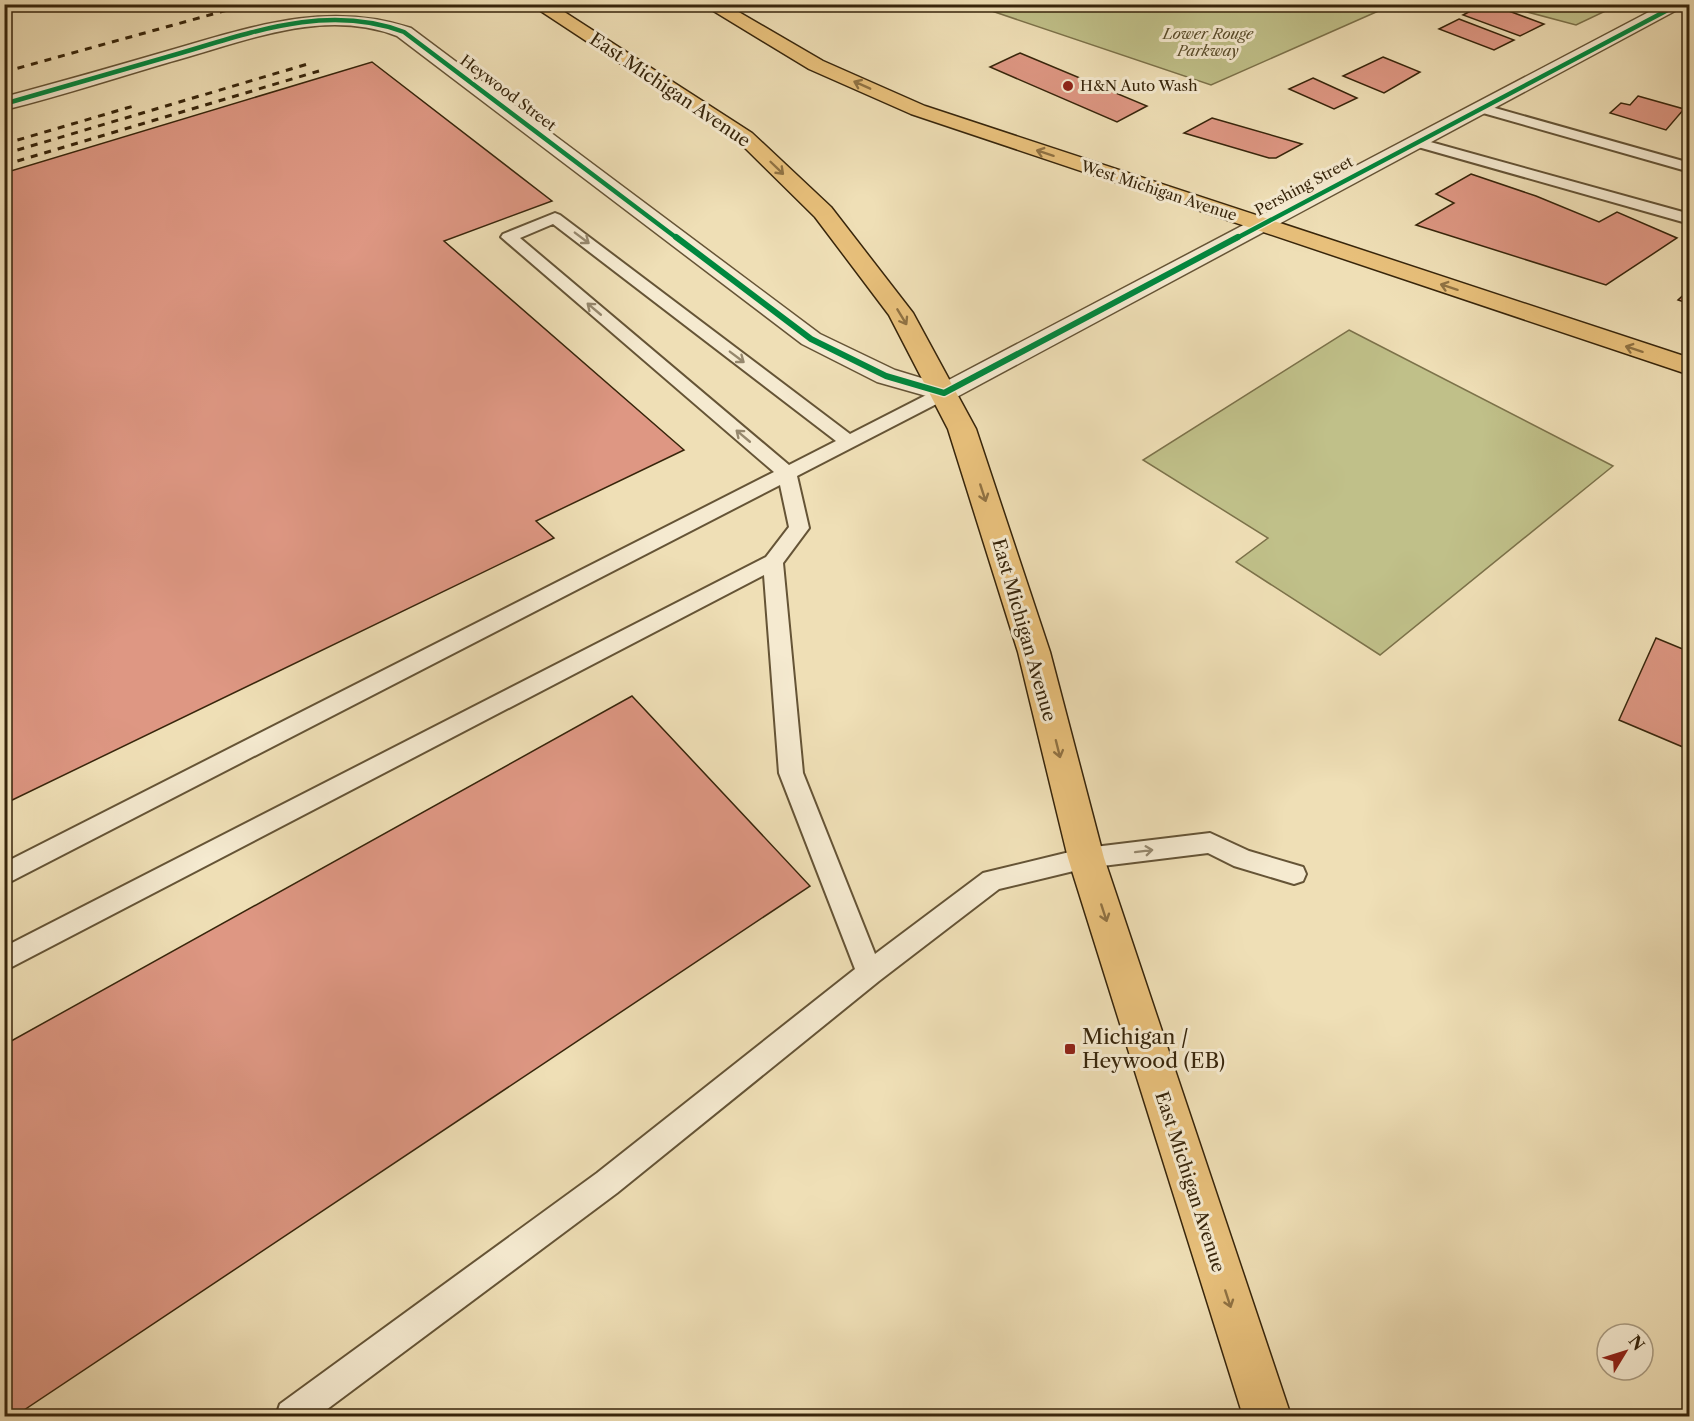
<svg xmlns="http://www.w3.org/2000/svg" width="1694" height="1421" font-family="'Libre Caslon Text',serif">
<style>
.green{fill:#c0c089;stroke:#7c724a;stroke-width:1.5}
.building{fill:#de9783;stroke:#37250b;stroke-width:1.5}
.lines{fill:none;stroke-linecap:round;stroke-linejoin:round}
.lane-casing{stroke:#655436;stroke-width:4}
.street-casing{stroke:#655436;stroke-width:3}
.primary-casing{stroke:#37250b;stroke-width:3}
.lane{fill:#f5ead0;fill-rule:evenodd}
.street{fill:#f5ead0;fill-rule:evenodd}
.primary{fill:#e8c07b;fill-rule:evenodd}
.rail{stroke:#37250b;stroke-width:3;stroke-dasharray:7 7;stroke-linecap:butt}
.cycleway-far1-casing{stroke:#f5ead0;stroke-width:7}
.cycleway-casing{stroke:#f5ead0;stroke-width:9}
.cycleway-far1{stroke:#00873e;stroke-width:4.5}
.cycleway{stroke:#00873e;stroke-width:6}
.oneway{stroke:#907243}
.oneway2{stroke:#96886e}
.poi-dot{fill:#8f2418;stroke:#f5ead0;stroke-width:2}
.labels{text-anchor:middle;stroke-width:6;stroke-linejoin:round;paint-order:stroke}
.far-park-label{font-size:15px;font-style:italic;fill:#594c2a;stroke:#f5ead0}
.far-poi-label{font-size:15px;fill:#37250b;stroke:#f5ead0;text-anchor:start}
.far-street-label{font-size:15px;fill:#37250b;stroke:#f5ead0}
.street-label{font-size:18px;fill:#37250b;stroke:#f5ead0}
.near-poi-label{font-size:21px;fill:#37250b;stroke:#f5ead0;text-anchor:start}
</style>
<rect width="100%" height="100%" fill="#efdfb6"/>
<filter id="stains"><feTurbulence type="fractalNoise" baseFrequency=".00333" numOctaves="4"/><feColorMatrix values="0 0 0 0 .2 0 0 0 0 .09 0 0 0 0 .02 0 0 0 .5 -.17"/></filter>
<radialGradient id="worn" r=".72"><stop offset=".6" stop-color="#630" stop-opacity="0"/><stop offset="1" stop-color="#630" stop-opacity=".3"/></radialGradient>
<!-- green -->
<path class="green" d="M974 5H1392L1211 85Z
M1501 5H1618L1576 25Z
M1349 330 1613 466 1380 655 1236 562 1268 538 1143 460Z"/>
<!-- building -->
<path class="building" d="M1484 4H1490L1544 24 1520 36 1463 15Z
M1459 19 1514 40 1494 50 1439 29Z
M1020 53 1147 106 1117 122 990 67Z
M1383 57 1420 72 1384 93 1343 76Z
M372 62 552 201 444 241 684 450 536 521 554 538 4 804V173Z
M1313 78 1357 98 1334 109 1289 89Z
M1638 96 1684 109 1666 130 1610 113 1621 103 1630 105Z
M1212 118 1302 144 1276 158H1269L1184 133Z
M1471 174 1536 196 1599 222 1617 212 1677 238 1606 285 1416 225 1454 203 1436 194Z
M1690 289V304L1678 300Z
M1656 638 1690 652V750L1619 720Z
M632 696 810 886 15 1416H4V1045Z"/>
<g class="lines">
<!-- lane casing -->
<g class="lane-casing">
<path id="lane" d="M1481 104 1690 163V172L1476 111 1474 108Z
M1416 138 1690 214V224L1411 145 1409 142 1411 139Z
M555 213 560 215 850 434 938 389H950L953 393 950 397 797 476 809 528 783 563 803 773 875 954 983 873 1086 848 1210 833 1249 851 1303 867 1306 874 1303 881 1294 884 1234 866 1208 853 1086 868 999 889 879 981 617 1193 318 1416H276L280 1404 597 1173 855 969 779 773 764 575 4 971V947L766 557 789 527 780 485 4 885V863L774 472 501 237 503 234ZM553 224 836 441 789 465 520 238Z"/>
</g>
<!-- street casing -->
<g class="street-casing">
<path id="street" d="M1664 4H1688L953 399 944 401 877 382 802 344 397 36C326 9 254 38 184 58 124 75 65 95 4 110V97C60 82 116 66 171 50 251 27 328 0 411 28L820 334 895 370 941 384Z"/>
</g>
<!-- primary casing -->
<g class="primary-casing">
<path id="primary" d="M530 4H552L752 133 831 207 913 313 976 429 1050 652 1104 858 1291 1416H1243L1068 858 1018 652 948 429 889 315 815 217 738 141Z
M702 4H725L823 61 925 106 1690 358V375L911 114 809 69Z"/>
</g>
<!-- lane -->
<use href="#lane" class="lane"/>
<!-- street -->
<use href="#street" class="street"/>
<!-- primary -->
<use href="#primary" class="primary"/>
<!-- rail -->
<path class="rail" d="M4 72 249 4
M4 144 137 105
M4 154 311 63
M4 165 319 71"/>
<!-- cycleway-far1 casing -->
<g class="cycleway-far1-casing">
<path id="cycleway-far1" d="M4 104C58 88 113 73 167 57 245 35 324 2 404 32L678 239
M1235 239 1679 4"/>
</g>
<!-- cycleway casing -->
<g class="cycleway-casing">
<path id="cycleway" d="M676 237 811 339 886 376 944 393 1238 237"/>
</g>
<!-- cycleway-far1 -->
<use href="#cycleway-far1" class="cycleway-far1"/>
<!-- cycleway -->
<use href="#cycleway" class="cycleway"/>
</g>
<!-- one-way arrows -->
<defs><path id="oneway-shaft" d="M-6 0H5M1.5-3L5.5 0L1.5 3" fill="none" stroke-width="1.6" stroke-linecap="round" stroke-linejoin="round" transform="scale(1.5)"/></defs>
<g class="oneway">
<use href="#oneway-shaft" transform="translate(862 85) rotate(-156)"/>
<use href="#oneway-shaft" transform="translate(1045 153) rotate(-162)"/>
<use href="#oneway-shaft" transform="translate(777 168) rotate(44)"/>
<use href="#oneway-shaft" transform="translate(1449 287) rotate(-162)"/>
<use href="#oneway-shaft" transform="translate(902 317) rotate(59)"/>
<use href="#oneway-shaft" transform="translate(1634 349) rotate(-162)"/>
<use href="#oneway-shaft" transform="translate(983 493) rotate(72)"/>
<use href="#oneway-shaft" transform="translate(1058 749) rotate(76)"/>
<use href="#oneway-shaft" transform="translate(1104 913) rotate(72)"/>
<use href="#oneway-shaft" transform="translate(1228 1299) rotate(72)"/>
</g>
<g class="oneway2">
<use href="#oneway-shaft" transform="translate(582 238) rotate(37)"/>
<use href="#oneway-shaft" transform="translate(594 309) rotate(-140)"/>
<use href="#oneway-shaft" transform="translate(737 357) rotate(37)"/>
<use href="#oneway-shaft" transform="translate(743 436) rotate(-140)"/>
<use href="#oneway-shaft" transform="translate(1144 851) rotate(-7)"/>
</g>
<!-- markers -->
<g class="poi-dot">
<circle cx="1068" cy="86" r="6"/>
<rect x="1064" y="1043" width="12" height="12" rx="3"/>
</g>
<g class="labels">
<!-- far-park labels -->
<g class="far-park-label">
<text x="1208" y="39">Lower Rouge<tspan x="1208" dy="17">Parkway</tspan></text>
</g>
<!-- far-poi labels -->
<g class="far-poi-label">
<text x="1080" y="91">H&amp;N Auto Wash</text>
</g>
<!-- far-street labels -->
<g class="far-street-label">
<text transform="translate(508 93) rotate(37)" y="5">Heywood Street</text>
<text transform="translate(1304 186) rotate(-28)" y="5">Pershing Street</text>
<text transform="translate(1159 191) rotate(18)" y="5">West Michigan Avenue</text>
</g>
<!-- street labels -->
<g class="street-label">
<text transform="translate(670 90) rotate(34)" y="6">East Michigan Avenue</text>
<text transform="translate(1024 630) rotate(74)" y="6">East Michigan Avenue</text>
<text transform="translate(1190 1182) rotate(72)" y="6">East Michigan Avenue</text>
</g>
<!-- near-poi labels -->
<g class="near-poi-label">
<text x="1082" y="1044">Michigan /<tspan x="1082" dy="24">Heywood (EB)</tspan></text>
</g>
</g>
<!-- margin -->
<rect width="1694" height="1421" fill="none" stroke="#efdfb6" stroke-width="24"/>
<rect x="6" y="6" width="1682" height="1409" fill="none" stroke="#37250b" stroke-width="3"/>
<rect x="12" y="12" width="1670" height="1397" fill="none" stroke="#37250b" stroke-width="1.5"/>
<!-- north arrow -->
<g transform="translate(1625 1352) rotate(52)"><circle r="28" fill="#f5ead0" stroke="#a99b81" stroke-width="1.5"/>
<path d="M0-4.5L10 22L0 15L-10 22Z" fill="#8f2418"/>
<text y="-9" font-size="16" font-weight="bold" text-anchor="middle" fill="#37250b">N</text>
</g>
<rect width="100%" height="100%" filter="url(#stains)"/>
<rect width="100%" height="100%" fill="url(#worn)"/>
</svg>
